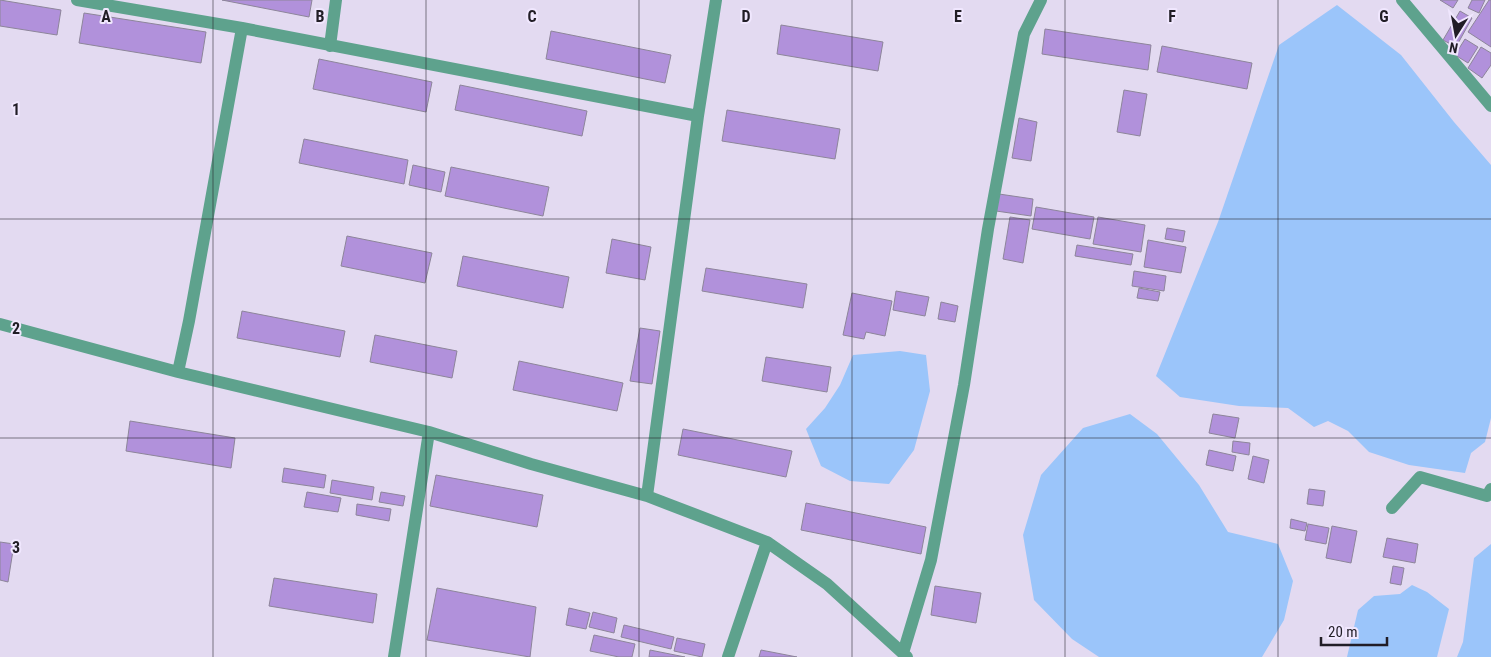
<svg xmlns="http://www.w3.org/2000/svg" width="1491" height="657" font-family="'Roboto Condensed',sans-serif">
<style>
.water{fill:#9bc5fa}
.building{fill:#b191db;stroke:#8d859a}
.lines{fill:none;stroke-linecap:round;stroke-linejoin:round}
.minor{stroke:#5ea28d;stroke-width:12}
.grid{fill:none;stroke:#211d26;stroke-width:1;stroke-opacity:0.55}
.grid-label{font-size:16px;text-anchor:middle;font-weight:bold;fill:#211d26;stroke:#f0e7fe;stroke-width:4;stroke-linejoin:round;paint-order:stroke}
</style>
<rect width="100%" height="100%" fill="#e3daf1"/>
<!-- water -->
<path class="water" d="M1337 5 1401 55 1454 122 1491 165V418L1485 442 1471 453 1465 473 1409 465 1369 452 1348 431 1328 421 1314 427 1288 408 1239 406 1180 397 1156 376 1218 222 1279 45Z
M900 351 926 355 930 391 914 450 889 484 850 481 821 466 806 429 825 408 840 385 853 355Z
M1130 414 1157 434 1199 485 1228 532 1278 544 1293 581 1284 620 1262 657H1099L1072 639 1034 600 1023 535 1041 475 1083 428Z
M1491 544V657H1457L1463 642 1474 558Z
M1412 585 1427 592 1449 609 1437 657H1347L1358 610 1374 596 1400 594Z"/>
<!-- building -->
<path class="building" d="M0 0 61 10 57 35 0 26Z
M222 0H312L309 17Z
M1440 0H1458L1453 8Z
M1472 0H1485L1479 13 1468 8Z
M1489 0H1491V47L1468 32Z
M1460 11 1472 18 1456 47 1443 40Z
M84 13 206 32 201 63 79 43Z
M781 25 883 42 878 71 777 54Z
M1045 29 1151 45 1148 70 1042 54Z
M551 31 671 55 665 83 546 59Z
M1465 39 1478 47 1468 63 1455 55Z
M1162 46 1252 63 1247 89 1157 72Z
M1481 47 1491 53V65L1482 78 1468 68Z
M319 59 432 82 426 112 313 89Z
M460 85 587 111 582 136 455 110Z
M1124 90 1147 94 1140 136 1117 132Z
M727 110 840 129 835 159 722 141Z
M1019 118 1037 122 1031 161 1012 158Z
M304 139 408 160 404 184 299 163Z
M413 165 445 172 441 192 409 185Z
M451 167 549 187 543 216 445 196Z
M999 194 1033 199 1031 216 996 211Z
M1036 207 1094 217 1090 239 1032 229Z
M1010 217 1030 220 1023 263 1003 259Z
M1098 217 1145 225 1141 252 1093 244Z
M1167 228 1185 231 1183 242 1165 239Z
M347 236 432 253 425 283 341 266Z
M612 239 651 247 645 280 606 273Z
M1148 240 1186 247 1181 273 1144 267Z
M1077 245 1133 254 1131 265 1075 256Z
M463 256 569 277 563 308 457 286Z
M706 268 807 284 803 308 702 291Z
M1134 271 1166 276 1164 291 1132 286Z
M1139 288 1160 292 1158 301 1137 298Z
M896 291 929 297 925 316 893 310Z
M852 293 892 301 885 336 866 332 864 339 843 335Z
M941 302 958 306 955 322 938 319Z
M242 311 345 331 340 357 237 338Z
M640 328 660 331 652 384 630 381Z
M375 335 457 351 452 378 370 362Z
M766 357 831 367 827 392 762 381Z
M519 361 623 383 617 411 513 390Z
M1213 414 1239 418 1235 438 1209 433Z
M130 421 235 438 231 468 126 451Z
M683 429 792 451 786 477 678 455Z
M1233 441 1250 443 1249 455 1232 452Z
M1209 450 1236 456 1233 471 1206 465Z
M1253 456 1269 460 1264 483 1248 479Z
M284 468 326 475 324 488 282 482Z
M436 475 543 495 537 527 430 506Z
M332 480 374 487 372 500 330 493Z
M1309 489 1325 491 1323 506 1307 504Z
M307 492 341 498 338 512 304 507Z
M381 492 405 496 403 506 379 502Z
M806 503 926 527 921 554 801 530Z
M357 504 391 509 389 521 356 515Z
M1291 519 1307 523 1305 531 1290 528Z
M1308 524 1329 528 1326 544 1305 540Z
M1332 526 1357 531 1351 563 1326 558Z
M1387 538 1418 544 1415 563 1383 557Z
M0 542 14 544 8 582 0 580Z
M1393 566 1404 568 1401 585 1390 583Z
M274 578 377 594 373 623 269 606Z
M935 586 981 593 976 623 931 615Z
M437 588 536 607 530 657 427 640Z
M569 608 590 613 586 629 566 625Z
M593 612 617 618 614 633 589 627Z
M624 625 674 637 671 649 621 637Z
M594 635 635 644 632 657H619L590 651Z
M677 638 705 644 702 657 674 651Z
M650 650 685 657H649Z
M761 650 797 657H759Z"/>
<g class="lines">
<!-- minor -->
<path class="minor" d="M77 0 242 28 698 116
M1402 0 1491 106
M330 46 336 0
M0 324 178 372 429 432 531 464 647 496 767 542 827 584 907 657
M178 372 189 321 242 28
M647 496 698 116 716 0
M1392 508 1420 477 1487 496 1491 489
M903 653 931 560 964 385 988 229 1024 34 1041 0
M394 657 429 432
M728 657 767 542"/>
</g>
<!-- grid -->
<path class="grid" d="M213 0V657M426 0V657M639 0V657M852 0V657M1065 0V657M1278 0V657M0 219H1491M0 438H1491"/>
<g class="grid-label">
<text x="106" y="22">A</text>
<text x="320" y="22">B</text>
<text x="532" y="22">C</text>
<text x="746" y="22">D</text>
<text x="958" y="22">E</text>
<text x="1172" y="22">F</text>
<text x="1384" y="22">G</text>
<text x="16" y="115">1</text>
<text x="16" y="334">2</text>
<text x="16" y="553">3</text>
</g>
<!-- north arrow -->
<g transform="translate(1456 35) rotate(191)" stroke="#f0e7fe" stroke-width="4" paint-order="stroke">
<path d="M0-4L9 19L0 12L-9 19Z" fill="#211d26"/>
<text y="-8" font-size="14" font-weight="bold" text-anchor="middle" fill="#211d26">N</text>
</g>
<!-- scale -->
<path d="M1321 637v8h66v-8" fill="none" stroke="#211d26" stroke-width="2.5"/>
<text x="1328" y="637" font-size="15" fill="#211d26" stroke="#f0e7fe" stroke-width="4" paint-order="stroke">20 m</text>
</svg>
